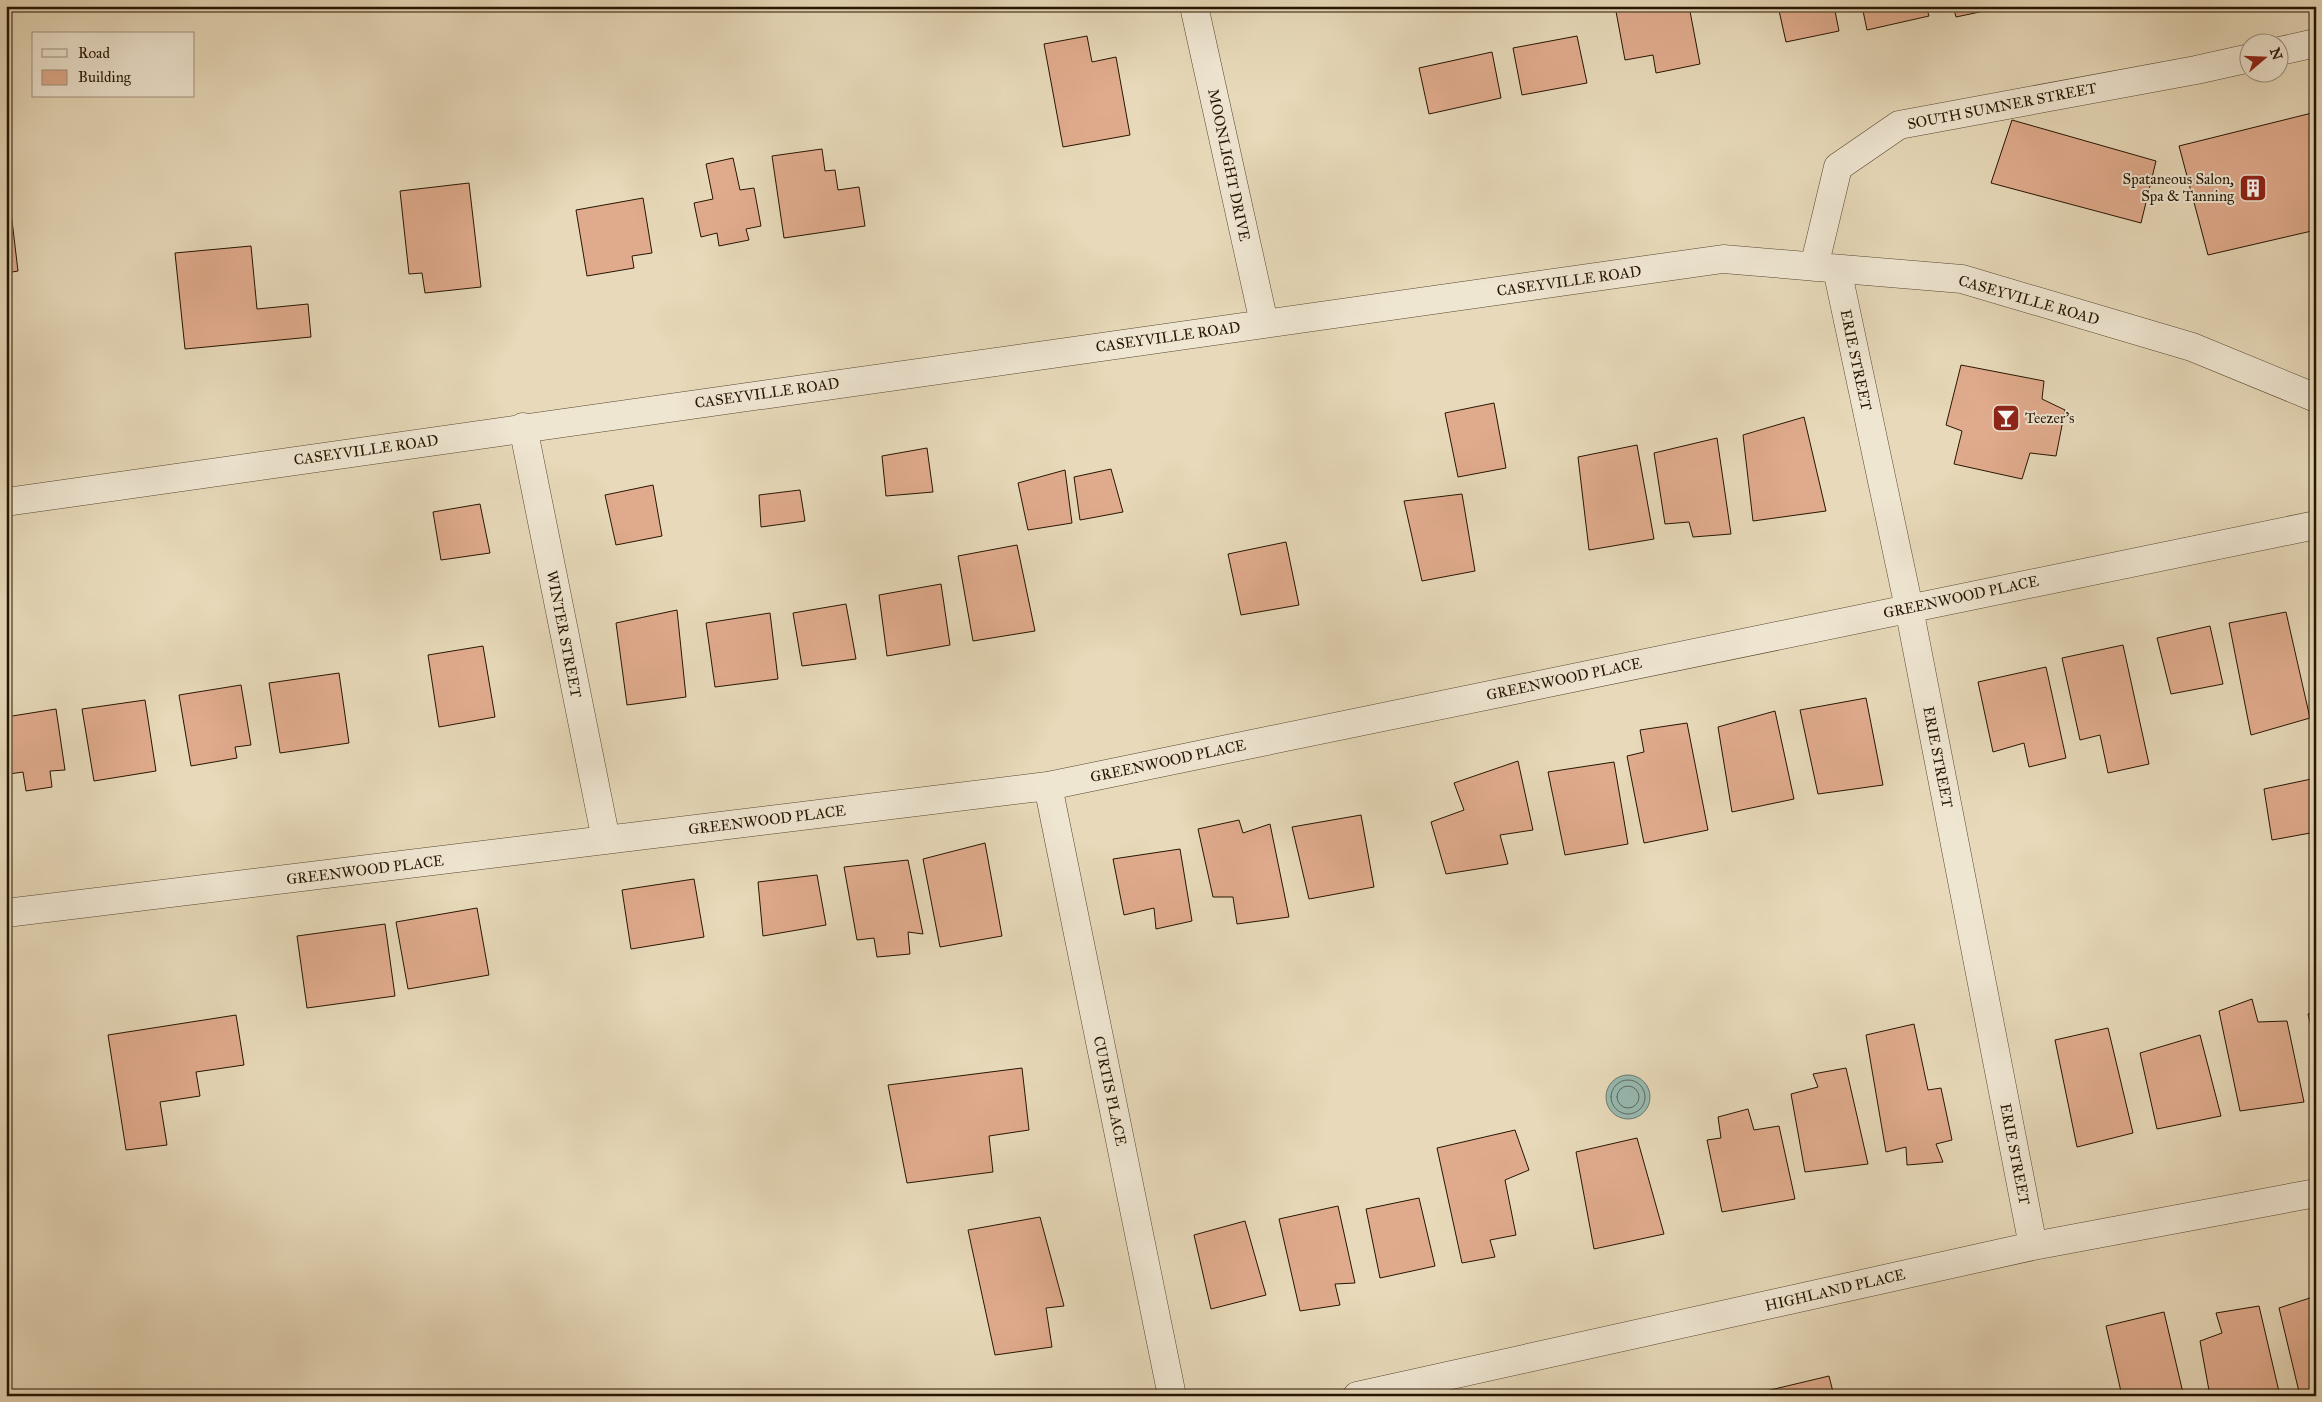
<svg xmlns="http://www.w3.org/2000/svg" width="2322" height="1402" font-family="'IM FELL Great Primer',serif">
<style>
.water{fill:#97bab2;stroke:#6a786b}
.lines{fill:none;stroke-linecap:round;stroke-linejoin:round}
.shore{stroke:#5e685a;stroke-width:1}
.building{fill:#e0ab8d;stroke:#261501}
.minor-casing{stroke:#56462f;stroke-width:29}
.minor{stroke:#efe6d2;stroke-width:28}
.labels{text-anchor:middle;stroke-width:4;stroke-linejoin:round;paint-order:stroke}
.street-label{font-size:15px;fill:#261501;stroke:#efe6d2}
.poi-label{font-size:15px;fill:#261501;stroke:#efe6d2;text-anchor:end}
</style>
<rect width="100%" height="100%" fill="#e7d9b9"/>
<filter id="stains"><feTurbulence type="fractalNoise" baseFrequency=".004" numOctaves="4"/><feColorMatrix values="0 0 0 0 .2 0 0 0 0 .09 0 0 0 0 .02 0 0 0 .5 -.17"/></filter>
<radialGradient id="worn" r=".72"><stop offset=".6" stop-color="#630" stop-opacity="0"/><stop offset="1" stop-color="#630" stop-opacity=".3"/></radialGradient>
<!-- water -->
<path class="water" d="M1606 1097a22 22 0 1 1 44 0a22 22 0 1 1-44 0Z"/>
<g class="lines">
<!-- shore -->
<path class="shore" d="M1611 1097a17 17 0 1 1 34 0a17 17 0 1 1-34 0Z
M1617 1097a11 11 0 1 1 22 0a11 11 0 1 1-22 0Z"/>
</g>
<!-- building -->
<path class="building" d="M1615 6H1689L1700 64 1656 73 1653 55 1625 60Z
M1778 6H1834L1839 31 1786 42Z
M1862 6H1926L1929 16 1867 30Z
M1953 6H2008L1956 17Z
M1087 36 1092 62 1116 57 1130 135 1063 147 1044 44Z
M1577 36 1587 83 1522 95 1513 48Z
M1492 52 1501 98 1429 114 1419 68Z
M2316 112V230L2208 255 2179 146Z
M2012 120 2156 161 2141 223 1991 183Z
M822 149 825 171 835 170 838 190 859 187 865 226 784 238 772 156Z
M733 158 740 190 754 188 761 226 746 229 749 240 719 246 717 233 701 237 694 203 713 199 706 164Z
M469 183 481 287 425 293 422 273 409 274 400 191Z
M643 198 652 253 632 256 634 268 587 276 576 210Z
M11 212 18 271 6 273V213Z
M251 246 257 309 308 304 311 337 185 349 175 253Z
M1961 365 2044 381 2042 399 2065 410 2056 456 2030 453 2022 479 1954 464 1962 431 1946 425Z
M1494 403 1506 468 1458 477 1445 413Z
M1804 417 1826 511 1753 521 1743 435Z
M1717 438 1731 534 1693 537 1689 522 1665 524 1654 453Z
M1637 445 1654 539 1589 550 1578 457Z
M927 448 933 492 886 496 882 456Z
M1111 469 1123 512 1080 520 1074 477Z
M1065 470 1072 523 1028 530 1018 483Z
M653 485 662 536 616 545 605 495Z
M800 490 805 521 761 527 759 495Z
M1462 494 1475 571 1422 581 1404 501Z
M480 504 490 553 441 560 433 512Z
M1286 542 1299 605 1241 615 1228 554Z
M1017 545 1035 631 973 641 958 556Z
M941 584 950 645 887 656 879 595Z
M846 604 856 659 802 666 793 613Z
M677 610 686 697 627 705 616 623Z
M2286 612 2310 718 2251 735 2229 623Z
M770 613 778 679 715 687 706 623Z
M2210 626 2223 684 2171 694 2157 638Z
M2123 645 2149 764 2108 773 2100 735 2080 740 2062 658Z
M483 646 495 717 439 727 428 655Z
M2046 667 2066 758 2029 767 2024 743 1993 752 1978 682Z
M339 673 349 743 280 753 269 683Z
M241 685 251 745 235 747 237 758 191 766 179 695Z
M1866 698 1883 785 1818 794 1800 710Z
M145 700 156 771 94 781 82 709Z
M56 709 65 770 50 771 52 787 26 791 23 772 9 774 6 760V717Z
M1775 711 1794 799 1732 812 1718 727Z
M1687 723 1708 830 1644 843 1627 756 1644 752 1640 730Z
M1518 761 1533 830 1500 835 1508 864 1446 874 1431 822 1464 810 1454 783Z
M1614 762 1628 844 1565 855 1548 772Z
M2316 778V832L2272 840 2264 789Z
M1361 815 1374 887 1309 899 1292 827Z
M1239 820 1243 833 1270 824 1289 917 1237 924 1233 897H1213L1198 829Z
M985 843 1002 936 940 947 923 859Z
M1180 849 1192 921 1156 929 1154 908 1124 915 1113 859Z
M908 860 923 934 908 932 910 954 877 957 874 938 857 940 844 867Z
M817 875 826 925 763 936 758 882Z
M694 879 704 937 631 949 622 890Z
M477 908 489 975 408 989 396 922Z
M385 924 395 996 307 1008 297 936Z
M2252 999 2258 1022 2287 1021 2304 1102 2240 1111 2219 1011Z
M2316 1012V1047L2308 1014Z
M236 1015 244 1065 196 1072 200 1096 160 1102 167 1145 126 1150 108 1035Z
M1914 1024 1928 1090 1941 1088 1952 1140 1936 1144 1943 1162 1907 1165 1906 1147 1886 1152 1866 1035Z
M2108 1028 2133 1133 2077 1147 2055 1040Z
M2200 1035 2221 1116 2157 1129 2140 1053Z
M1022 1068 1029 1130 989 1136 993 1172 907 1183 888 1085Z
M1846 1068 1868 1164 1805 1172 1791 1094 1818 1087 1813 1074Z
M1748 1109 1754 1130 1779 1126 1795 1199 1722 1212 1707 1140 1721 1138 1718 1117Z
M1515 1130 1529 1170 1505 1180 1516 1235 1490 1240 1495 1257 1462 1263 1437 1148Z
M1637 1138 1664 1234 1594 1249 1576 1152Z
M1419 1198 1435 1266 1380 1278 1366 1209Z
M1338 1206 1355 1283 1335 1284 1340 1305 1300 1311 1279 1219Z
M1040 1217 1064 1306 1046 1308 1052 1347 995 1355 968 1230Z
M1245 1221 1266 1295 1211 1309 1194 1235Z
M2316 1296V1396H2300L2279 1308Z
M2259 1306 2280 1396H2210L2200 1341 2222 1333 2216 1313Z
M2164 1312 2183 1393 2173 1396H2122L2106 1326Z
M1829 1376 1834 1396H1767L1766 1391Z"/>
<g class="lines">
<!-- minor casing -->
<g class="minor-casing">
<path id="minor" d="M1194 6 1264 323
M2280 51 2316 43
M1814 267 1838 167 1899 125 2196 70 2250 58
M1837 269 1909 608 2033 1246
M523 427 606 840
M6 502 1723 259 1962 279 2192 347 2316 398
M1048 786 1172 1396
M6 913 1048 786 2316 525
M1357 1396 2033 1246 2316 1193"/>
</g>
<!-- minor -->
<use href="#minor" class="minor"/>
</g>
<!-- icons -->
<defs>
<g id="building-square" transform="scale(1.4375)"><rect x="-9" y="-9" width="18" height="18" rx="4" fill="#8f2418" stroke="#efe6d2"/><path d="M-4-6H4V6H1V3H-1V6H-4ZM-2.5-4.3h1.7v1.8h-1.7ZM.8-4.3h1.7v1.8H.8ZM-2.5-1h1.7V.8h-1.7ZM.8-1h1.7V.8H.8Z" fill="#fff"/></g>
<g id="bar-square" transform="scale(1.4375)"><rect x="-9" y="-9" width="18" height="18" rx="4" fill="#8f2418" stroke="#efe6d2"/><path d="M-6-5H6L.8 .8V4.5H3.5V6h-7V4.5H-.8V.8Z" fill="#fff"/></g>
</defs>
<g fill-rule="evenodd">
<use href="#building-square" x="2253" y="188"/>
<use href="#bar-square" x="2006" y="418"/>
</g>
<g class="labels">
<!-- street labels -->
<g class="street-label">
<text transform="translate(2002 106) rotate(-11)" y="5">SOUTH SUMNER STREET</text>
<text transform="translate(1229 165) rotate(78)" y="5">MOONLIGHT DRIVE</text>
<text transform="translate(1569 281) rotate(-8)" y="5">CASEYVILLE ROAD</text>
<text transform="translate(2029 300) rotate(16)" y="5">CASEYVILLE ROAD</text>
<text transform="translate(1168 337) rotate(-8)" y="5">CASEYVILLE ROAD</text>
<text transform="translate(1856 360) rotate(78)" y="5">ERIE STREET</text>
<text transform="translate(767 393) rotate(-8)" y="5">CASEYVILLE ROAD</text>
<text transform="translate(366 450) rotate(-8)" y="5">CASEYVILLE ROAD</text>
<text transform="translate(1961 597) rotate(-12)" y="5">GREENWOOD PLACE</text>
<text transform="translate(564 634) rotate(79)" y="5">WINTER STREET</text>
<text transform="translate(1564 679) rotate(-12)" y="5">GREENWOOD PLACE</text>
<text transform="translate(1938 757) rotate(79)" y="5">ERIE STREET</text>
<text transform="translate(1168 761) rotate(-12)" y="5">GREENWOOD PLACE</text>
<text transform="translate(767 820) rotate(-7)" y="5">GREENWOOD PLACE</text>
<text transform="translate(365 870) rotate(-7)" y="5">GREENWOOD PLACE</text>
<text transform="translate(1110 1091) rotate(78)" y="5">CURTIS PLACE</text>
<text transform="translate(2015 1154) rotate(79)" y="5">ERIE STREET</text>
<text transform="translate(1835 1290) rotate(-13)" y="5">HIGHLAND PLACE</text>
</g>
<!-- poi labels -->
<g class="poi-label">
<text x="2234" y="184">Spataneous Salon,<tspan x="2234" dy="17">Spa &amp; Tanning</tspan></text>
<text x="2025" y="423" text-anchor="start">Teezer's</text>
</g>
</g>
<!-- margin -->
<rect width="2322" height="1402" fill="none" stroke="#e7d9b9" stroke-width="25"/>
<rect x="8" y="8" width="2307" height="1387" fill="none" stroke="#261501" stroke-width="2.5"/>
<rect x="12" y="12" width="2297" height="1377" fill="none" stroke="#261501"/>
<!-- legend -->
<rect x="32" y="32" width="162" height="65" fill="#efe6d2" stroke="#9f927e"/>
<rect x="42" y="49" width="25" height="8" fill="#efe6d2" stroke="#9f927e"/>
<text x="78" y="58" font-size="15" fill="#261501">Road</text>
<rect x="42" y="70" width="25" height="15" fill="#e0ab8d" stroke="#9f927e"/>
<text x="78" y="82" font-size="15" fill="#261501">Building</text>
<!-- north arrow -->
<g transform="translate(2264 58) rotate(71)"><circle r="24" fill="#efe6d2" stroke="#9f927e"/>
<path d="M0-4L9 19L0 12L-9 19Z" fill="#8f2418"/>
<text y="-8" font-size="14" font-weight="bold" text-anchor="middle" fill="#261501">N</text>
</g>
<rect width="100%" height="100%" filter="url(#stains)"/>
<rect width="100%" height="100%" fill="url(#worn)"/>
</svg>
